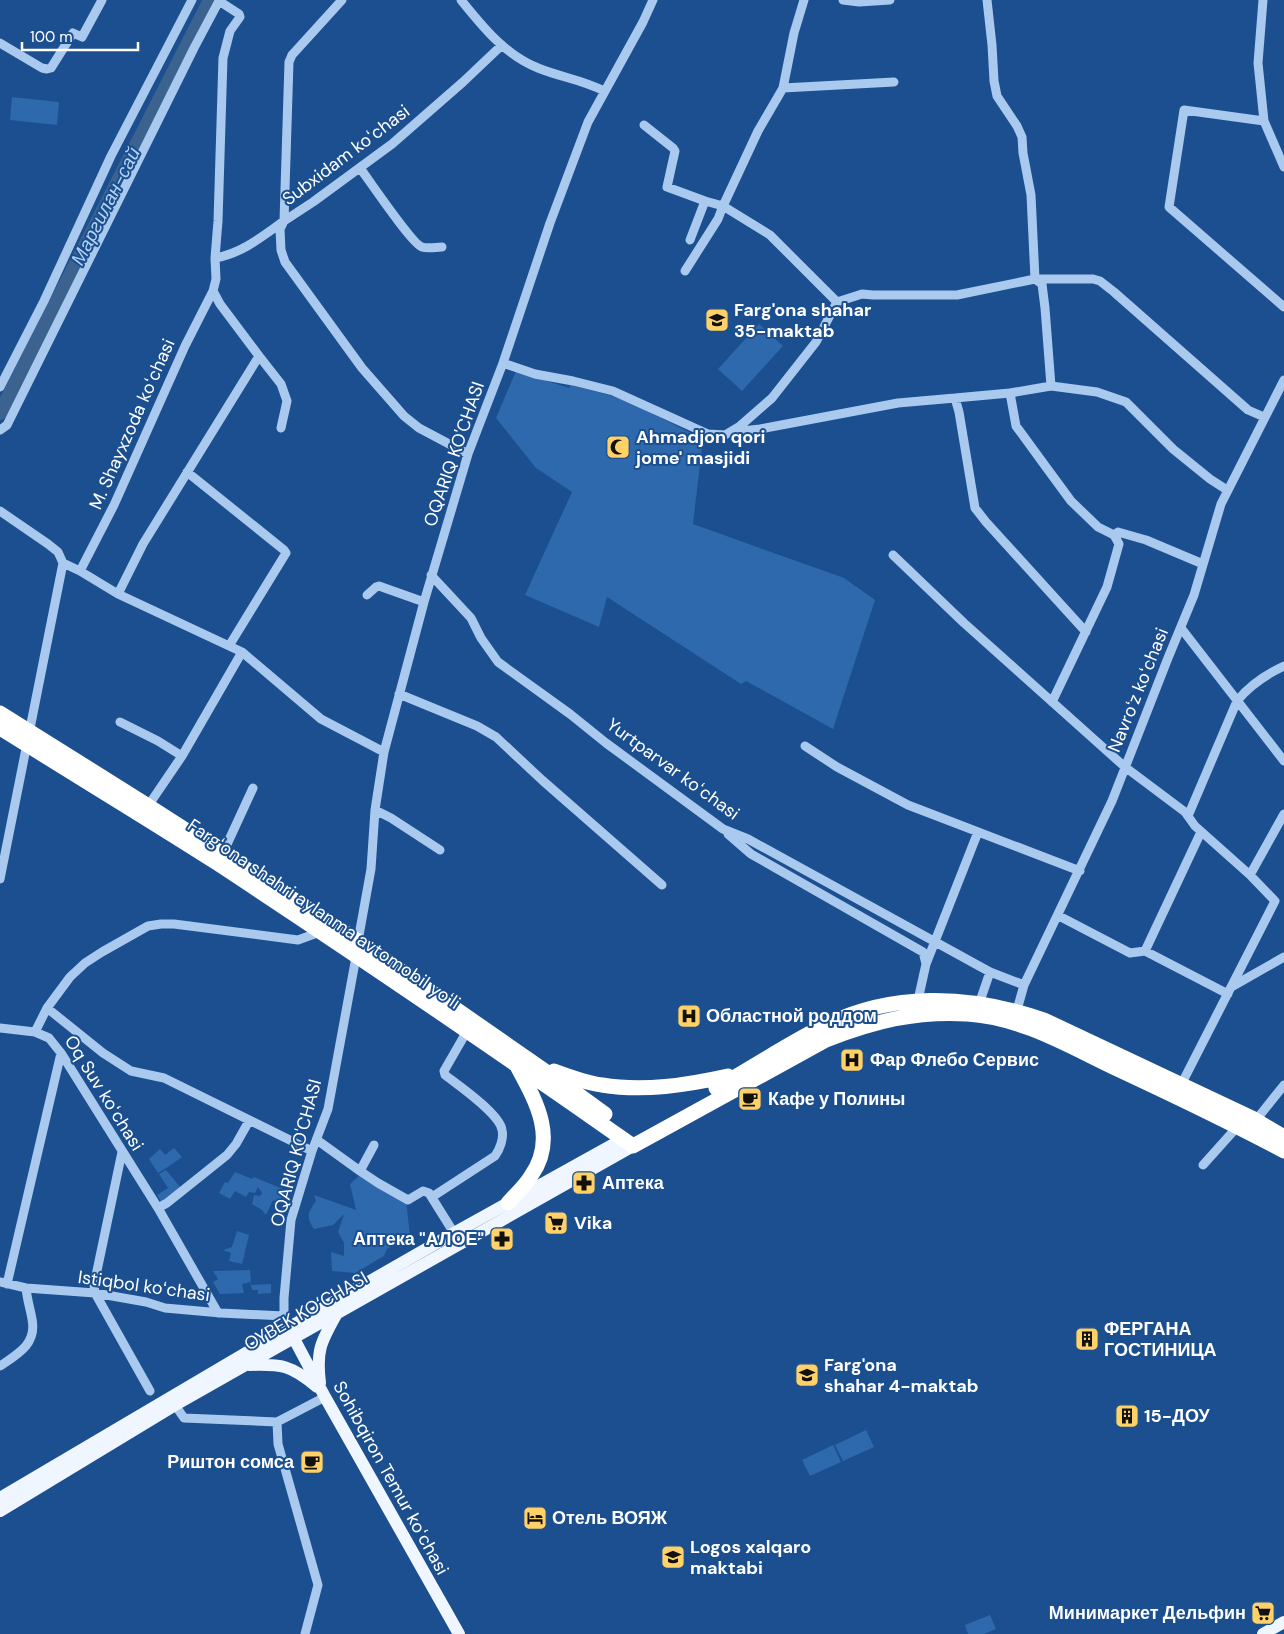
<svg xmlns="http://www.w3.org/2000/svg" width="1284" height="1634" font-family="'DM Sans',sans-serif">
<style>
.green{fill:#2e69ad}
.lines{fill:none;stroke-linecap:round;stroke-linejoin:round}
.river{stroke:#3c6290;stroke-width:14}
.minor{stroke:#a9c9ee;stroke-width:9}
.major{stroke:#f0f6ff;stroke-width:12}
.highway{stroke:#fff;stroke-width:15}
.labels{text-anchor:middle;stroke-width:4;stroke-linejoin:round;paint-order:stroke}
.street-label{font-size:18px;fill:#fff;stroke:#1b4f8f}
.poi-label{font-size:18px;font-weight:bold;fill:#fff;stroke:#1b4f8f;text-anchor:start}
.water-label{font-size:19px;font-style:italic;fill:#b5d3f5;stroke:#1b4f8f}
</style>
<rect width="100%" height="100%" fill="#1b4f8f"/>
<!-- green -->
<path class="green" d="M12 97 59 102 57 125 10 120Z
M759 324 783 346 742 391 718 369Z
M516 371 569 388 571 385 623 399 703 439 693 524 844 578 875 600 833 729 746 681 741 684 607 597 599 627 525 595 572 492 536 468 496 418Z
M174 1148 182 1157 171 1165 158 1173 149 1159 160 1149 165 1155Z
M166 1170 181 1188 162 1203 157 1195 168 1188 159 1174Z
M235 1172 252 1179 254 1177 290 1192 288 1201 281 1204 273 1200 266 1215 262 1210 252 1204 254 1195 260 1196 262 1193 258 1187 255 1193 249 1192 246 1197 235 1191 230 1199 219 1193 225 1182 228 1183Z
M361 1174 406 1200 410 1236 387 1249 384 1256 355 1273 332 1271 331 1252 344 1256V1243L338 1232 344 1214 333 1225 314 1229C306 1216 307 1214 316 1201L314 1195 356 1210 350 1184Z
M237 1231 249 1235 242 1264 229 1261 231 1253 223 1250 232 1247Z
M250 1270 251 1285 271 1284V1293L258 1294V1290H252L250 1282 242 1284 244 1293 220 1294 213 1282 218 1279 213 1271Z
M866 1430 874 1447 843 1461 835 1445Z
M833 1445 841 1462 810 1476 802 1460Z
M990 1615 996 1629 984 1634H968L965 1625Z"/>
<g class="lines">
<!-- river -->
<path class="river" d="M0 413 210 0"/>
<!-- minor -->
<path class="minor" d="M461 0C482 26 505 55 538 68 560 77 583 80 604 91
M804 0 794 33 783 88 758 131 723 206 770 235 837 302
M843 0 859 2 890 0
M987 0 992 45 994 81 997 96 1017 126 1022 137 1023 153 1031 195 1035 279 1042 284 1045 308 1051 386 1010 393 1016 426 1046 467 1071 501 1098 527 1114 535 1119 544 1107 587 1052 702
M1263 0 1258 63 1264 121 1284 167
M0 43 42 68 47 69 51 68 73 33 82 37 102 0
M783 88 894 82
M1264 121 1184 110 1169 207 1284 307
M644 125 673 148 675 151 667 187 705 201 723 206 718 219 685 271
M360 168C369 180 412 244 422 247 428 249 436 247 442 247
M690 240 705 201
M215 258C241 254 263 236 284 221L289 62 292 55 342 0
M259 356 281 384 287 401 281 428
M503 363 535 374 573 381 613 391 708 434 725 435 740 426 772 398 816 342 837 302 862 294 873 295H957L1035 279H1093L1100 281 1114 292 1248 410 1264 417
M1051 386 1097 392 1126 402 1173 449 1210 479 1227 490
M0 387 44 301 111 156 192 0
M1010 393 955 398 959 412 975 508 986 522 1086 632
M0 430 7 425 194 48 219 1 239 14 240 17 230 31 223 58 218 221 215 258 216 279 213 291 220 304 259 356 143 544 118 594
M733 432 760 429 898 403 955 398
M468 454 419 428 404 416 362 368 285 262 281 250 280 229 284 221 313 202 392 144 463 82 502 45
M187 472 284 550 286 553 229 646
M0 511 48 544 58 552 63 563 80 571 118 594 242 652 321 719 384 752
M1114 535 1118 532 1146 540 1203 564
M893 555 964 623 1125 767 1185 812 1195 826 1250 875 1275 901 1181 1085
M80 571 114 505 185 346 213 291
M431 575 471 618 481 638 498 662 570 714 606 743 723 829 748 839 990 972 1024 985
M367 595 376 587 379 586 424 602
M1181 628 1284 761
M399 694 477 726 496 737 542 780 662 885
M120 722 158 741 182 756
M805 746 837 767 908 805 1080 871
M148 806 182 756 242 652
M375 810 391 818 440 850
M1188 816 1237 701C1249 686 1267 674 1284 666
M728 834 751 854 923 952 926 964 918 1000
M223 853 253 788
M1250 875 1284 814
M0 879 63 563
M1059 916 1130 953 1145 951 1228 994
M358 941 371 869 375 810 384 752 424 602 468 454 503 363 550 223 588 122 643 22 653 0
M1145 951 1201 832
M926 964 978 832
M1233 986 1284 957
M979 1004 990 972
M47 1008 103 1053 131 1071 164 1078 312 1151
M1017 1010 1024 985 1112 801 1168 658 1194 595 1221 504 1284 380
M0 1028 35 1032
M1256 1120 1284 1085
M317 1140 360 1171 374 1145
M122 1152 94 1285 95 1293 150 1391
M1203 1165 1238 1126
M360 1171 378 1183 408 1200 423 1191 429 1193 454 1233
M432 1197 495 1156C500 1149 504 1138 502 1130 500 1114 458 1085 445 1075L444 1071 467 1031
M158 1208 167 1203 227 1155 236 1144 249 1121
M0 1282 26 1288 95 1293 146 1302 165 1308 221 1313 284 1316
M7 1284 61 1053
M218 1313 158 1208 61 1053 49 1038 35 1032 47 1008 70 977 85 963 102 952 148 926 161 924H174L298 940 320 932
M288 1328 284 1316V1298L291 1220 312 1151 328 1109 356 957
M0 1366C18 1354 37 1344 32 1319 30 1308 27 1299 26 1288
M175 1405 184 1418 277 1422
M305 1634 318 1585 278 1444 277 1422 325 1397"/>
<!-- major -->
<path class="major" d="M291 1333 325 1397 459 1634
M249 1365C282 1364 291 1365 317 1387
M320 1383C316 1350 321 1342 336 1315
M0 1498 288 1328 454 1233 623 1139
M0 1511 175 1405 633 1146
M1263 1634 1284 1622"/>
<!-- highway -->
<path class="highway" d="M0 713 150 807 358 941 565 1085 605 1114
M0 728C72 773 145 817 217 863 357 955 496 1050 633 1146L826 1040C875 1021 915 1011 967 1014 1020 1017 1067 1045 1113 1067 1171 1094 1228 1121 1284 1151
M554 1071C570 1077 586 1083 602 1085 644 1092 687 1085 728 1076
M716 1088C750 1069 783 1047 818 1029 889 991 969 994 1044 1020L1252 1118 1284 1137
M508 1203C516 1194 525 1186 531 1176 557 1139 537 1103 518 1068"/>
</g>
<!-- icons -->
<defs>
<g id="school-square" transform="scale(1.25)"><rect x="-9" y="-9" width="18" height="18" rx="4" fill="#ffd166" stroke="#1b4f8f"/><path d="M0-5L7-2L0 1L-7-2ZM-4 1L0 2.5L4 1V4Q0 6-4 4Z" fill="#111"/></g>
<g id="mosque-square" transform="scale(1.25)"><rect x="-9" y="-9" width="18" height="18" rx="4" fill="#ffd166" stroke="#1b4f8f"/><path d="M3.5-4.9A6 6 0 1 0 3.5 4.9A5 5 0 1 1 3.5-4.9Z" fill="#111"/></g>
<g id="hospital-square" transform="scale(1.25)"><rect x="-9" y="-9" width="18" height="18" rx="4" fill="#ffd166" stroke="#1b4f8f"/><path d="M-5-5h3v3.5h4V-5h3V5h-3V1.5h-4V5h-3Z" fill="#111"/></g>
<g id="cafe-square" transform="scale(1.25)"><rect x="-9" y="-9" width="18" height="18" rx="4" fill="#ffd166" stroke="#1b4f8f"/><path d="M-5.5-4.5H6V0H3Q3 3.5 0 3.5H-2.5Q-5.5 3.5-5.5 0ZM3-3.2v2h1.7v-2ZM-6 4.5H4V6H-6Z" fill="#111"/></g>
<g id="pharmacy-square" transform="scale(1.25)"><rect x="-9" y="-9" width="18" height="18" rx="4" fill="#ffd166" stroke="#1b4f8f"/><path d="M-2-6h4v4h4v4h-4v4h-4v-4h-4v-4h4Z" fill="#111"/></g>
<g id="supermarket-square" transform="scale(1.25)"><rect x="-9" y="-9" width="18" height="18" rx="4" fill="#ffd166" stroke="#1b4f8f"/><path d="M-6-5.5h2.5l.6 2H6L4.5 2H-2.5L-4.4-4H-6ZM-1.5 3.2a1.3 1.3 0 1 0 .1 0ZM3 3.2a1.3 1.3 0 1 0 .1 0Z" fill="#111"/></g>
<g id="building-square" transform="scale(1.25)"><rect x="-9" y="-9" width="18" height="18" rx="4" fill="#ffd166" stroke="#1b4f8f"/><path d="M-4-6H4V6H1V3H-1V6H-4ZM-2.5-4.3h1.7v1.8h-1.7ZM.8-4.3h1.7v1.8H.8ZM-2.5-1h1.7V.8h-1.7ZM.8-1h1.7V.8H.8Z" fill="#111"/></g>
<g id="hotel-square" transform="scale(1.25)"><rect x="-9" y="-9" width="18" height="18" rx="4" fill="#ffd166" stroke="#1b4f8f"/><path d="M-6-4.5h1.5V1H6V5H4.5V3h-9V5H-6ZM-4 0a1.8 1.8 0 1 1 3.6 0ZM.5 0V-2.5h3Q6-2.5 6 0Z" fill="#111"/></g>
</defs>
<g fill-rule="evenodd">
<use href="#school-square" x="717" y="320"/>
<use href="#mosque-square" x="618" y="447"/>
<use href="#hospital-square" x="689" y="1016"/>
<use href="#hospital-square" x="852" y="1060"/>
<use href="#cafe-square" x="750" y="1099"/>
<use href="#pharmacy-square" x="584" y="1183"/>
<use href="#supermarket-square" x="556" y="1223"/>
<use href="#pharmacy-square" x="502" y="1239"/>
<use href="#building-square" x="1087" y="1339"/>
<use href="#school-square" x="807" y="1375"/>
<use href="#building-square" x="1127" y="1416"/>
<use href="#cafe-square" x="312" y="1462"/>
<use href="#hotel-square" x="535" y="1518"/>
<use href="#school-square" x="673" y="1557"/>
<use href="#supermarket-square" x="1263" y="1613"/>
</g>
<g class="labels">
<!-- street labels -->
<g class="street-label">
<text transform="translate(346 155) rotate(-37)" y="6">Subxidam koʻchasi</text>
<text transform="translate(132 424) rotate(-66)" y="6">M. Shayxzoda koʻchasi</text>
<text transform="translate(454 454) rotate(-71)" y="6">OQARIQ KO'CHASI</text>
<text transform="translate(1138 690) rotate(-68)" y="6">Navroʻz koʻchasi</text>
<text transform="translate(673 769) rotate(36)" y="6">Yurtparvar koʻchasi</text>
<text transform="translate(324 914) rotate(34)" y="6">Fargʻona shahri aylanma avtomobil yoʻli</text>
<text transform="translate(104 1093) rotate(58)" y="6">Oq Suv koʻchasi</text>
<text transform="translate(296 1153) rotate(-75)" y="6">OQARIQ KO'CHASI</text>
<text transform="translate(144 1286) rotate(8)" y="6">Istiqbol koʻchasi</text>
<text transform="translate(306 1311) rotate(-30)" y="6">OYBEK KO‘CHASI</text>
<text transform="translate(391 1478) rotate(61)" y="6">Sohibqiron Temur koʻchasi</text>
</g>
<!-- poi labels -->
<g class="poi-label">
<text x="734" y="316">Farg'ona shahar<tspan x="734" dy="21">35-maktab</tspan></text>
<text x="636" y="443">Ahmadjon qori<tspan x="636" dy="21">jome' masjidi</tspan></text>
<text x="706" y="1022">Областной роддом</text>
<text x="870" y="1066">Фар Флебо Сервис</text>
<text x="768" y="1105">Кафе у Полины</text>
<text x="602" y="1189">Аптека</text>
<text x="574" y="1229">Vika</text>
<text x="484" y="1245" text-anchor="end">Аптека "АЛОЕ"</text>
<text x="1104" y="1335">ФЕРГАНА<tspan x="1104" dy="21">ГОСТИНИЦА</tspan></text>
<text x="824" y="1371">Farg'ona<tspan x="824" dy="21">shahar 4-maktab</tspan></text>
<text x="1144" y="1422">15-ДОУ</text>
<text x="294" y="1468" text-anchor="end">Риштон сомса</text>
<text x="552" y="1524">Отель ВОЯЖ</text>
<text x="690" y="1553">Logos xalqaro<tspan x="690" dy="21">maktabi</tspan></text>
<text x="1246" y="1619" text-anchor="end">Минимаркет Дельфин</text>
</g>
<!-- water labels -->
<g class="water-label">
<text transform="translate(105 206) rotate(-63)" y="7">Маргилан-сай</text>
</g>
</g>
<!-- scale -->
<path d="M22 42v8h116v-8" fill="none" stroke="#ffffff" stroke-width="2.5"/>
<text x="30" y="42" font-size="15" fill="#ffffff" stroke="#1b4f8f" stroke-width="4" paint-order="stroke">100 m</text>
</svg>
